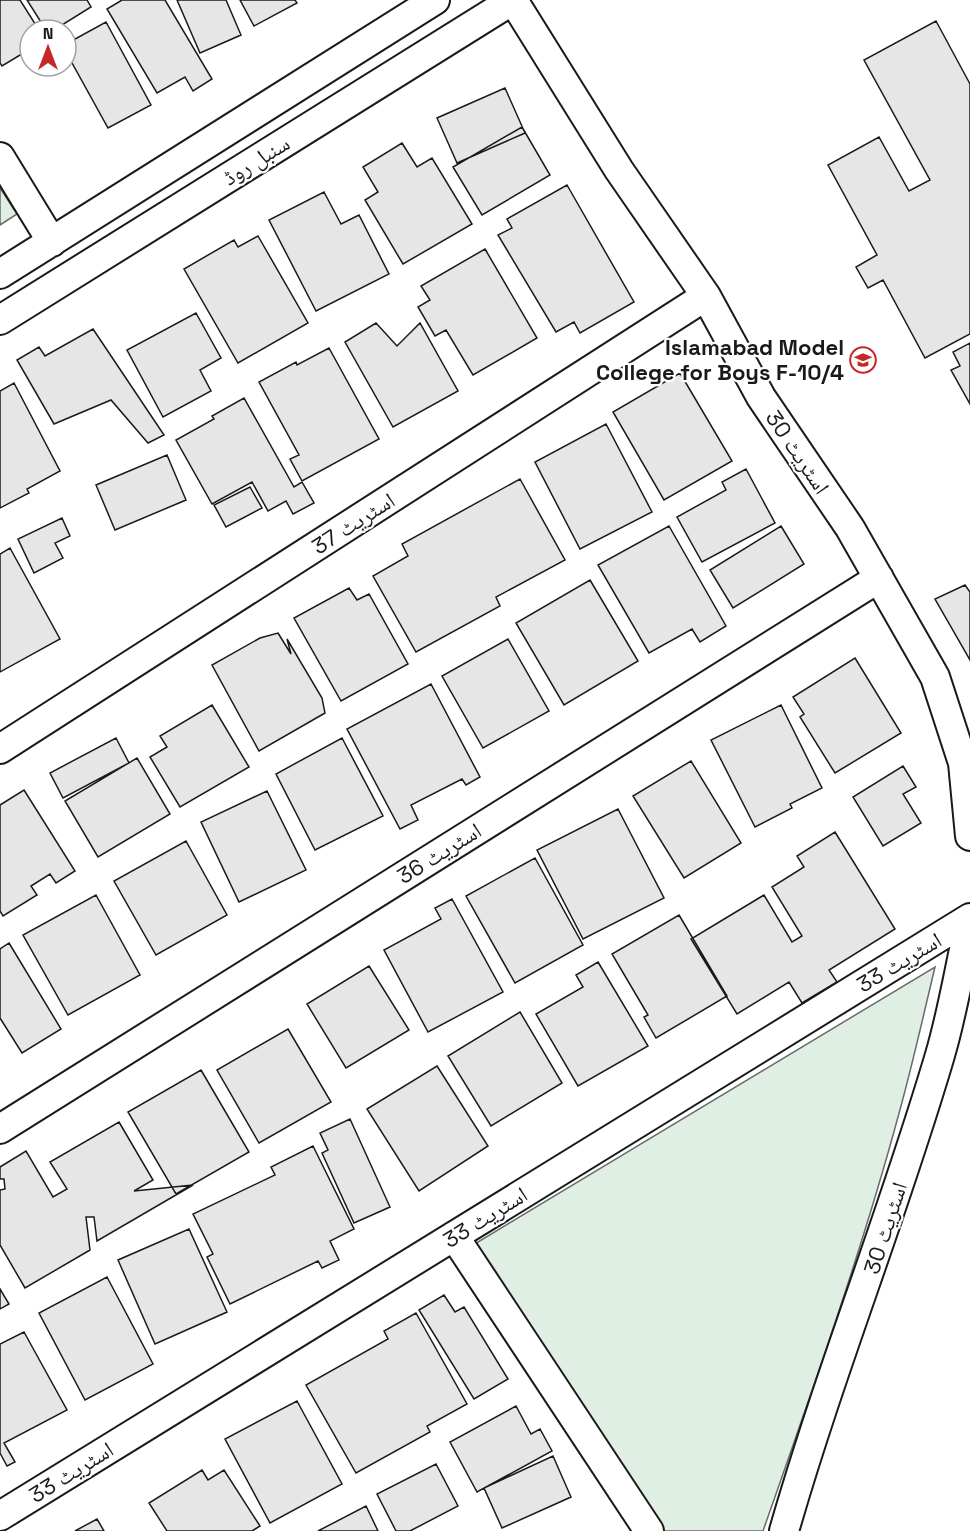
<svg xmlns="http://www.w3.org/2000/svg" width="970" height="1531" font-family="'Space Grotesk','Noto Naskh Arabic',sans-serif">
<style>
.green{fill:#e0efe3;stroke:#6a6a6a;stroke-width:1.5}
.building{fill:#e6e6e6;stroke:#1a1a1a;stroke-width:1.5}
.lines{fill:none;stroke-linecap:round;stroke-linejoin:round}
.minor-casing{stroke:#1a1a1a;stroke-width:32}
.minor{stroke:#fff;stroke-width:28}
.labels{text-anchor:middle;stroke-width:4.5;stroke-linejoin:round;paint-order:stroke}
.street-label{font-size:22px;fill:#1a1a1a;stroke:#fff}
.poi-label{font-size:22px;font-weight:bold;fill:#1a1a1a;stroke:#fff;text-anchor:end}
</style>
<rect width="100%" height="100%" fill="#fff"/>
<!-- green -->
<path class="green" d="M0 188 17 214 0 225Z
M935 967C923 1017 912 1067 898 1117 860 1257 811 1394 763 1531H647L473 1245Z"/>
<!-- building -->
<path class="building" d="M0 0H20L39 30H30V49L2 66 0 63Z
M27 0H87L91 7 54 30H46Z
M122 0H165L212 79 193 91 185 77 157 93 107 9Z
M177 0H226L241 35 200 53Z
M240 0H295L297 3 254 26Z
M936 21 970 84V334L925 358 883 280 868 288 856 267 877 255 828 165 879 137 909 191 930 180 864 60Z
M106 22 151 105 108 128 66 52V44Z
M505 88 525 133 457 163 437 118Z
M522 127 550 175 482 215 453 167Z
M402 143 417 167 432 158 472 224 403 264 365 200 378 192 363 167Z
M567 185 634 302 580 333 574 322 556 332 498 235 512 228 507 219Z
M324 192 341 224 359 215 389 274 316 311 269 220Z
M258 236 308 323 238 363 184 269 234 240 238 247Z
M485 249 537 338 473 375 446 330 435 336 418 307 430 300 421 286Z
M196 313 221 358 200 370 211 391 163 417 127 350Z
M376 323 397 346 420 323 458 391 393 427 345 342Z
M93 329 164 435 148 443 111 400 54 424 17 360 39 347 45 356Z
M970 343V404L951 370 960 366 953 352Z
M329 348 379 439 302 481 290 459 299 455 259 382 296 362 297 365Z
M680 373 732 461 664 500 613 412Z
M14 383 60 471 27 489 29 493 0 508V391Z
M244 398 294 487 302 482 314 503 293 514 286 501 268 511 252 482 212 504 176 440 214 419 212 416Z
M606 424 652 512 580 549 535 462Z
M167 455 186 500 115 530 96 485Z
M746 469 775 523 702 562 677 517 726 490 722 482Z
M520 479 565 560 496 597 500 606 416 652 373 576 408 556 402 544Z
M250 487 262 508 226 527 214 505Z
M62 518 70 536 55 543 63 558 34 573 18 539Z
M669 526 726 626 700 642 692 629 649 653 598 565Z
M781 526 804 564 733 608 710 570Z
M10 548 60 639 0 672V554Z
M590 580 638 661 564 705 516 623Z
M965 585 970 592V660L935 599Z
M349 588 357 600 369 594 408 664 341 701 294 618Z
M278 633 291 654 287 639 322 698 325 713 259 751 212 665 260 638Z
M508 639 549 711 483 748 442 676Z
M855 658 901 733 835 773 800 717 804 714 793 697Z
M431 684 480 777 466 785 462 779 411 805 418 820 400 829 347 729Z
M212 705 249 767 180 807 150 757 167 747 160 736Z
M781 705 822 788 790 804 792 808 755 827 711 740Z
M116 738 129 763 63 798 50 773Z
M342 738 383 816 315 850 276 774Z
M137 758 170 814 98 857 65 801Z
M691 761 741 843 684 878 633 796Z
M903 766 916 787 903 794 921 823 883 846 853 797Z
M24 790 75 871 56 883 50 874 31 886 37 895 3 916 0 911V805Z
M267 791 306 870 239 902 201 822Z
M618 809 664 898 583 939 537 850Z
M835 832 895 929 829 970 837 982 802 1003 789 982 737 1014 691 939 764 895 792 942 802 936 772 887 804 867 797 856Z
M186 841 227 915 156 955 114 881Z
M535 858 583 945 515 983 466 896Z
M96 895 140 975 68 1015 23 935Z
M452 899 503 992 428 1032 384 950 441 919 435 908Z
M679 915 727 996 656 1038 644 1017 648 1015 612 954Z
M9 943 61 1029 22 1053 0 1018V949Z
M598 962 648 1046 578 1086 536 1014 583 987 576 975Z
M369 966 409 1030 346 1068 307 1004Z
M520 1012 562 1083 491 1126 448 1056Z
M288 1029 331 1102 259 1143 217 1070Z
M437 1066 488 1146 419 1191 367 1109Z
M201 1070 249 1152 176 1194 128 1112Z
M350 1119 390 1207 354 1223 322 1153 328 1150 320 1133Z
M119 1122 153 1180 134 1191 193 1185 97 1241 94 1217H86L90 1250 25 1288 0 1245V1190L5 1189 4 1179H0V1167L26 1151 53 1197 67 1189 50 1162Z
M313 1146 354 1229 330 1241 339 1260 322 1268 318 1261 230 1304 207 1257 213 1254 193 1214 275 1175 271 1167Z
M189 1229 227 1312 155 1344 118 1260Z
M107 1277 153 1364 85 1400 39 1313Z
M0 1289 9 1304 0 1309Z
M444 1295 455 1312 464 1307 508 1379 474 1399 419 1310Z
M416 1313 467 1404 427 1426 430 1432 356 1473 306 1385 388 1339 384 1331Z
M24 1332 67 1410 4 1443 15 1462 7 1466 0 1453V1344Z
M297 1401 342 1484 270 1523 225 1439Z
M516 1406 531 1434 540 1429 552 1451 477 1492 450 1442Z
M553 1456 571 1497 502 1528 484 1488Z
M436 1464 458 1506 410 1531H396L377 1494Z
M202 1470 208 1480 224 1470 260 1526 252 1531H167L149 1503Z
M366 1506 378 1531H318Z
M97 1519 104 1531H75Z"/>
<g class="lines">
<!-- minor casing -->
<g class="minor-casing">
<path id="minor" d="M513 0 619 170 706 296 761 397 850 528 935 677 963 763 970 836
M0 157 52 242
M0 274 435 0
M0 320 513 0
M0 749 706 296
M0 1129 879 578
M454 1236 649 1531
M0 1516 970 918
M784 1531C830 1371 893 1215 940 1055 953 1011 960 966 970 921"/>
</g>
<!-- minor -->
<use href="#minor" class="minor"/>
</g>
<!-- icons -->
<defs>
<g id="school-ring" transform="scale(1.35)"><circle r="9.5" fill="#fff" stroke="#c62828" stroke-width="1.5"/><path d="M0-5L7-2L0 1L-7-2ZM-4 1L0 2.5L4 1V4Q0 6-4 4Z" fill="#c62828"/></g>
</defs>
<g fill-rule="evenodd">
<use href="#school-ring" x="863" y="360"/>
</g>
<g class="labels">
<!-- street labels -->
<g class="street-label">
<text transform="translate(256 160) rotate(-32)" y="8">سنبل روڈ</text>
<text transform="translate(798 452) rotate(56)" y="8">اسٹریٹ 30</text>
<text transform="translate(353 523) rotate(-33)" y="8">اسٹریٹ 37</text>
<text transform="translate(439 853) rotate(-32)" y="8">اسٹریٹ 36</text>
<text transform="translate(899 962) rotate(-31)" y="8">اسٹریٹ 33</text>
<text transform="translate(485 1217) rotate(-32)" y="8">اسٹریٹ 33</text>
<text transform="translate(885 1228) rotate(-72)" y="8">اسٹریٹ 30</text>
<text transform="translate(71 1472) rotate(-32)" y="8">اسٹریٹ 33</text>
</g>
<!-- poi labels -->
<g class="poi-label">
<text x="844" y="355">Islamabad Model<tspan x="844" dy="25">College for Boys F-10/4</tspan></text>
</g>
</g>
<!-- north arrow -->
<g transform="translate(48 48)"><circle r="28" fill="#ffffff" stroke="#a3a3a3" stroke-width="1.5"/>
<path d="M0-4.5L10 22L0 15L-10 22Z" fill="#c62828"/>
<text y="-9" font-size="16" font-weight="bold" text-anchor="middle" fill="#1a1a1a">N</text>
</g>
</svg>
